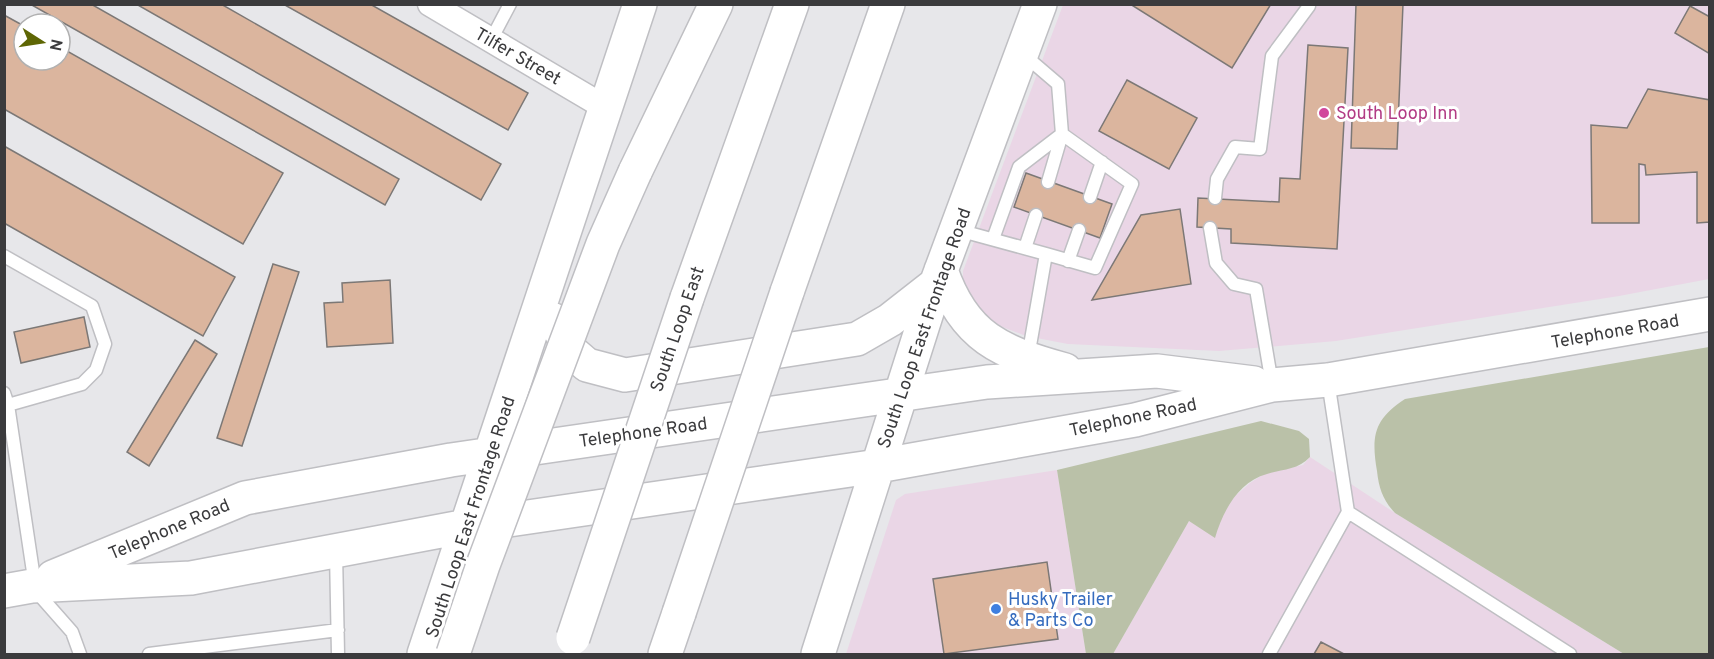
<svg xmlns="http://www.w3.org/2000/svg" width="1714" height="659" font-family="Overpass,sans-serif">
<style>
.commercial{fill:#ead6e6}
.green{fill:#bac1a8}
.building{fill:#dbb59e;stroke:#7c7876;stroke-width:1.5}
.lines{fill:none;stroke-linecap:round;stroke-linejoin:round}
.lane-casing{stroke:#bfbfc3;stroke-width:15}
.street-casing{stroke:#bfbfc3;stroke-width:27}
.secondary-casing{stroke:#bfbfc3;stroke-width:36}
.highway-casing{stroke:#bfbfc3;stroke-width:36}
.lane{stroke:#fff;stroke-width:12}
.street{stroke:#fff;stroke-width:24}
.secondary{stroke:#fff;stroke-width:33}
.highway{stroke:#fff;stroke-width:33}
.highway-bridge-casing{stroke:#bfbfc3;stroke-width:36;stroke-linecap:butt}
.highway-bridge{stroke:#fff;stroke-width:33}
.hotel-dot{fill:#d1479c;stroke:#fff;stroke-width:2}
.shop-dot{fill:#3f7fe0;stroke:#fff;stroke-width:2}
.labels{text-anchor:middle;stroke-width:6;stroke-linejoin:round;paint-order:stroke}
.street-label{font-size:18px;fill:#3b3b3d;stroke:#fff}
.hotel-label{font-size:18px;fill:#b23c85;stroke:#fff;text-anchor:start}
.shop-label{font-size:18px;fill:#366cbe;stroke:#fff;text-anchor:start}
</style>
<rect width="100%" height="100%" fill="#e7e7ea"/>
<!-- commercial -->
<path class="commercial" d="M1063 5H1709V279L1619 296 1336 341 1219 351 1068 344 1026 336 990 322 963 290V271Z
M1310 457 1395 513 1624 654H1113L1189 521 1215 537 1221 517 1234 497 1250 483 1264 474 1303 465Z
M1057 470 1086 654H846L896 500 905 494Z"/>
<!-- green -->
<path class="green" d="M1709 347V654H1624L1395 513C1383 500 1379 489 1377 471 1371 436 1374 419 1405 399Z
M1261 421 1299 431 1309 439 1310 457C1298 470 1283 469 1267 474 1238 482 1223 511 1215 538L1189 521 1113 654H1086L1057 470Z"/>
<!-- building -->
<path class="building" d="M30 4H91L399 179 385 205Z
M136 4H221L501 164 481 200Z
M283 4H370L528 93 508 130Z
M1130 4H1271L1232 68Z
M1356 4H1403L1397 149 1351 148Z
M1690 6 1710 17V54L1675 33Z
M4 15 24 26V60H60V47L283 173 243 244 4 109Z
M1308 45 1348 48 1337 249 1231 243V229L1197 227 1198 198 1279 202 1280 178 1300 179Z
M1127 80 1197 118 1169 169 1099 131Z
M1648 89 1710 100V222L1697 223V172L1646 175 1645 165 1639 164V223H1592L1591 125 1627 128Z
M4 146 235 277 203 336 4 223Z
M1026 173 1112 204 1100 238 1014 207Z
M1180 209 1191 284 1092 300 1141 215Z
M273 264 299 272 242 446 217 438Z
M390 280 393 343 327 347 324 303 343 302 342 283Z
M84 317 90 347 21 363 14 332Z
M195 340 217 354 149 466 127 452Z
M1047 562 1058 639 944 654 933 579Z
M1321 642 1344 654H1314Z"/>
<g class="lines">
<!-- lane casing -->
<g class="lane-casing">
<path id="lane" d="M491 40 510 4
M1023 54 1058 84 1062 134 1132 184 1095 268 1046 254
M1048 182 1062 134
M1090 197 1102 162
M1215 198 1217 179 1235 147 1260 149 1272 56 1309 6
M1210 228 1216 263 1234 284 1256 289 1272 384
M958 230 1046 254 1028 357
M993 239 1019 167 1062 134
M1025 248 1036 215
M4 256 92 306 105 344 96 370 82 384 8 405 4 393
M1068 261 1079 230
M4 406 8 405 35 585
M1348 512 1570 654
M336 552 338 654
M35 590 72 632 80 654
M149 654 338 630
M1269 654 1348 512 1328 381"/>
</g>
<!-- street casing -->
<g class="street-casing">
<path id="street" d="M430 4 606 108"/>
</g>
<!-- secondary casing -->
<g class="secondary-casing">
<path id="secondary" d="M941 270C964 338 1001 352 1065 370
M554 320 572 352 587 365 625 375 857 339 890 320 936 284
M53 577 245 498 451 460 987 382 1157 371 1254 383
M4 591 32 586 191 578 467 526 878 466 1135 420 1272 385 1328 380 1710 314
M424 654 640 4
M818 654 936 284 1040 4"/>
</g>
<!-- highway casing -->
<g class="highway-casing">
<path id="highway" d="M635 172 716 4
M787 292 888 4
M687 298 792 4
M665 654 679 613"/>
</g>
<!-- lane -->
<use href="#lane" class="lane"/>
<!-- street -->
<use href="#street" class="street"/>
<!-- secondary -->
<use href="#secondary" class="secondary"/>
<!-- highway -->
<use href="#highway" class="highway"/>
<!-- highway-bridge casing -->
<g class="highway-bridge-casing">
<path id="highway-bridge" d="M679 613 787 292
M573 638 687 298
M453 654 483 565 603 244 635 172"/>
</g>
<!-- highway-bridge -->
<use href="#highway-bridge" class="highway-bridge"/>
</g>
<!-- markers -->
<circle class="hotel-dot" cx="1324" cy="113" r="6"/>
<circle class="shop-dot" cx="996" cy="609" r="6"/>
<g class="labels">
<!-- street labels -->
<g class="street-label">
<text transform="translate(518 56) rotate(30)" y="6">Tilfer Street</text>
<text transform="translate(924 328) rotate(-71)" y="6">South Loop East Frontage Road</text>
<text transform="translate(677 329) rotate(-71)" y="6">South Loop East</text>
<text transform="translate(1615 331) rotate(-10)" y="6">Telephone Road</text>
<text transform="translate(1133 417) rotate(-12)" y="6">Telephone Road</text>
<text transform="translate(643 432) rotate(-8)" y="6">Telephone Road</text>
<text transform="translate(470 517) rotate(-72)" y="6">South Loop East Frontage Road</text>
<text transform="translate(169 529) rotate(-23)" y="6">Telephone Road</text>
</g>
<!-- hotel labels -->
<g class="hotel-label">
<text x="1336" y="119">South Loop Inn</text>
</g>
<!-- shop labels -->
<g class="shop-label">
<text x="1008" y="605">Husky Trailer<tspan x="1008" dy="21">&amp; Parts Co</tspan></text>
</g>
</g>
<!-- border -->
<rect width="1714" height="659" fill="none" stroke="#3b3b3d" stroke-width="12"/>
<!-- north arrow -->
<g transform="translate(42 42) rotate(102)"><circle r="28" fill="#ffffff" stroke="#b1b1b1" stroke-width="1.5"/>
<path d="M0-4.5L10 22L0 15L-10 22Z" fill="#5e6604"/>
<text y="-9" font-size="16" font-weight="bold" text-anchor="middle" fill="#3b3b3d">N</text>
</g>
</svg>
